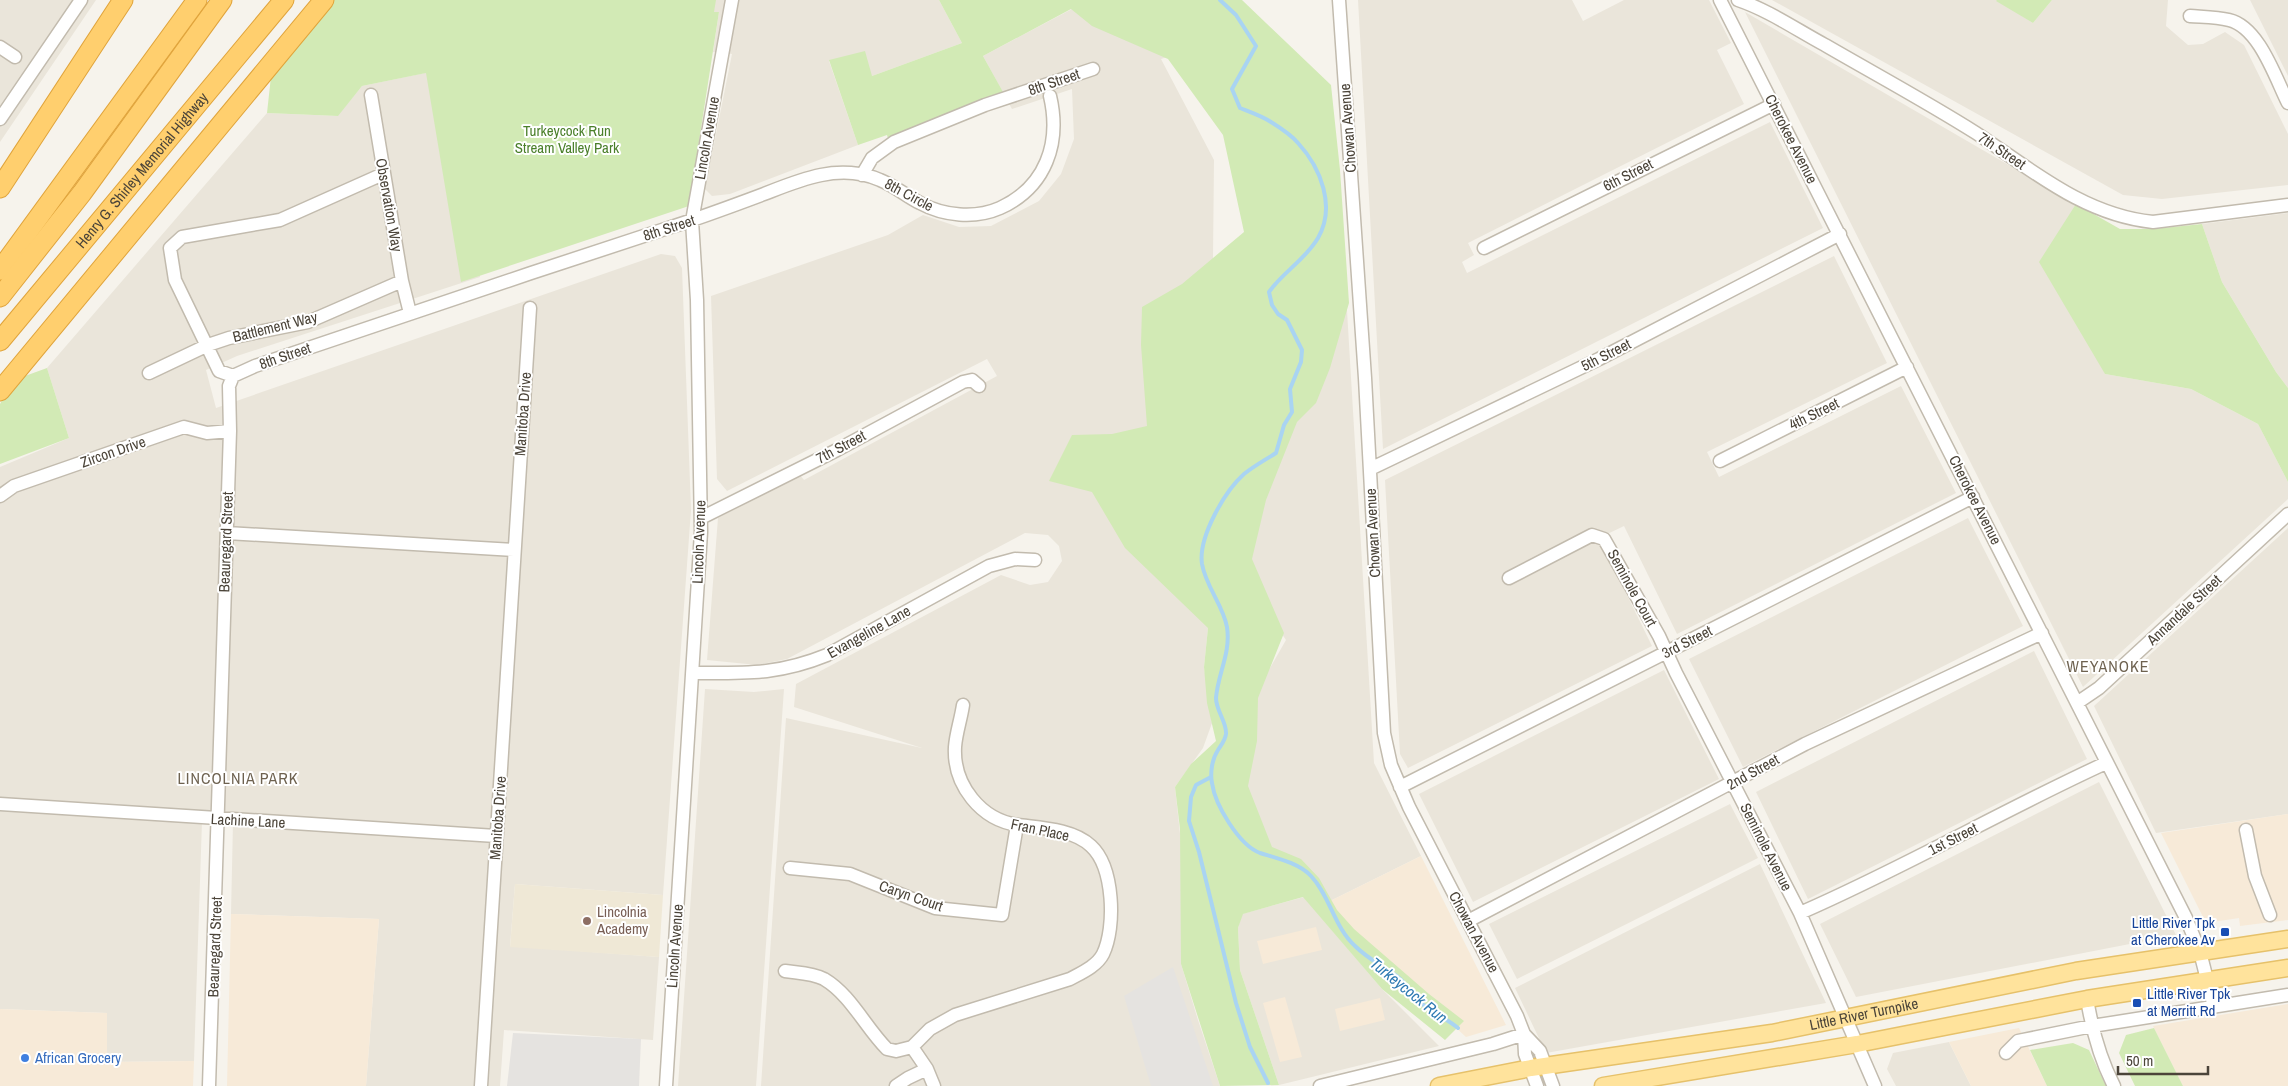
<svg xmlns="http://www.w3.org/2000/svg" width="2288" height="1086" font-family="'Archivo Narrow',sans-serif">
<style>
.residential{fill:#eae5da}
.commercial{fill:#f7ead8}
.education{fill:#efe8d6}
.green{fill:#d2eab5}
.parking{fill:#e5e3e0}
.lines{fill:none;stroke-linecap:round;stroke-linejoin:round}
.stream{stroke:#a9d4f2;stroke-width:4}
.minor-casing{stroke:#c2bbae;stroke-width:15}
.major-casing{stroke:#e6c16a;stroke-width:19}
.highway-casing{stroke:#e0a43c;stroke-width:21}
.minor{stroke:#fff;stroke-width:12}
.major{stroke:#ffe39c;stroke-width:16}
.highway{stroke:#ffcf6e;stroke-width:19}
.education-dot{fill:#8d6e63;stroke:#fff;stroke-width:2}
.transit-dot{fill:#1a4fb4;stroke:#fff;stroke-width:2}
.shop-dot{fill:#3f7fe0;stroke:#fff;stroke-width:2}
.labels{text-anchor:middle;stroke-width:4;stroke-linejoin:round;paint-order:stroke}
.street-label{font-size:15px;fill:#4b4439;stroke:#fff}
.park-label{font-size:15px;fill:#4a7f2a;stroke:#fff}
.education-label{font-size:15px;fill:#785e54;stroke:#fff;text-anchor:start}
.transit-label{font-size:15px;fill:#164399;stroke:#fff;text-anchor:end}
.shop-label{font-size:15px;fill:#366cbe;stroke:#fff;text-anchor:start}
.neighbourhood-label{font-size:16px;letter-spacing:1px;fill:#6e6250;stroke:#fff}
.water-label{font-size:16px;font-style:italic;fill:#2e7ab2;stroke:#fff}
</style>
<rect width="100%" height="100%" fill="#f6f3ec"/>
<!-- residential -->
<path class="residential" d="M0 0H96L0 142Z
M607 0H939L962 43 872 76 829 61 858 145 730 194 712 196 705 189 732 54 713 52 719 12 609 19Z
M1089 0 1167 57 1161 59 1214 160 1213 259 1340 193 1374 763 1421 856 1322 905 1221 799 1247 708 1286 640 1226 552 1208 628 1204 667 1212 723 1203 748 1175 787 1181 843V964L1198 1020 1220 1086H761L786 718 922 748 794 707 796 684 1001 575 1030 585 1048 582 1062 561 1059 546 1048 535 1025 533 787 659 757 665 707 660 718 518 800 475 804 480 997 376 987 359 727 491 717 479 711 296 888 235 923 215 959 227 991 226 1039 201 1061 174 1074 139 1072 89 1012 109 983 56Z
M1358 0H1572L1583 21 1624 0H1709L1731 43 1717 50 1744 104 1468 243 1474 255 1462 262 1467 273 1770 122 1823 228 1383 449Z
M1772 0H1997L2033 23 2052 0H2168L2166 26 2188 45 2203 44 2225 32 2244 45 2288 134V185L2162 199 2123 195Z
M2250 0H2288V76Z
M1745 12 2076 204 2105 374 2191 389 2258 424 2288 482V499L2083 687Z
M452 70 480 277 237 356 206 370 216 408 661 254 675 256 682 268 691 510 663 895 515 884 510 946 659 957 653 1040 504 1030 500 1086H366L379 919 231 914 233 822 202 821 194 1061 107 1062V1013L0 1009V467L69 438 47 368 267 113 337 116 362 86 425 73Z
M2288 213V388L2276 372 2222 282 2202 224Z
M1834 256 1887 363 1707 452 1719 477 1901 386 1956 493 1677 634 1624 526 1599 538 1652 646 1408 768 1400 754 1385 480Z
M1968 518 2023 626 1743 767 1689 659Z
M2288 528V814L2156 833 2094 706Z
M2034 651 2087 759 1808 899 1756 792Z
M1664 670 1719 779 1473 902 1419 794Z
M705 689 754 692 784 689 756 1086H678Z
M2099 782 2176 935 1856 997 1820 924Z
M1730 804 1758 858 1517 979 1489 924Z
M1760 864 1826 1003 1546 1053 1515 988Z
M1304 897 1382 989 1439 1046 1279 1085 1240 970 1238 928 1242 914Z
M1949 1042 1971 1086H1896L1887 1069 1893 1053Z"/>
<!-- commercial -->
<path class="commercial" d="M2288 814V920L2240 926 2239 918 2206 923 2161 833Z
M1421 856 1506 1025 1466 1037 1322 905Z
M231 914 379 919 366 1086H227Z
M1316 927 1322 950 1263 964 1257 941Z
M1285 997 1302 1057 1280 1062 1263 1003Z
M1380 998 1385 1020 1340 1031 1335 1009Z
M2288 1004V1086H2183L2153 1026Z
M0 1009 107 1013V1062L194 1061 193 1086H0Z
M2019 1028 2047 1086H1971L1949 1042Z"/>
<!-- education -->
<path class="education" d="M515 884 663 895 659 957 510 947Z"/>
<!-- green -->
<path class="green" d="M314 0H716L714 12H719L689 206 461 282 426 73 362 86 338 116 267 113 274 49Z
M939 0H1242L1331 85 1340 170 1349 303 1330 368 1316 403 1297 422 1266 500 1252 559 1284 633 1258 698 1257 741 1248 786 1272 847 1301 859 1319 878 1337 910 1354 929 1429 994 1464 1021 1445 1040 1382 989 1303 897 1243 914 1238 928 1240 970 1279 1085 1220 1086 1181 964 1180 829 1175 787 1191 764 1216 741 1207 703 1204 667 1208 628 1125 548 1092 492 1049 481 1072 435 1112 434 1147 426 1141 345 1142 307 1182 284 1244 232 1223 135 1168 59 1092 26 1071 9 983 56 1008 101 889 142 887 135 858 145 829 60 865 51 872 76 962 43Z
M1997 0H2052L2033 23 1996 1Z
M2076 204 2120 229H2153L2202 224 2222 282 2276 372 2288 388V482L2258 424 2191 389 2105 374 2039 262Z
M47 368 69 438 0 464V404L14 380Z
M2154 1028 2183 1086H2135L2119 1053 2126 1035Z
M2073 1043 2089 1050 2106 1086H2047L2030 1050Z"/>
<!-- parking -->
<path class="parking" d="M1173 967 1213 1086H1151L1124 996Z
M513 1033 641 1039 639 1086H507Z"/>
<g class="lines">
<!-- stream -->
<path class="stream" d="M1220 0 1236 15 1256 46 1232 89 1240 108C1250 112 1262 116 1271 122 1279 127 1293 137 1298 143 1321 168 1336 207 1318 238 1305 260 1283 272 1269 292L1272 305 1278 314 1287 320 1302 350 1301 362 1290 389 1292 412 1284 425 1276 453C1265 460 1254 466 1244 474 1225 491 1198 537 1202 564 1206 587 1223 605 1227 627 1231 653 1218 673 1216 698 1216 711 1227 722 1226 734 1225 741 1221 745 1218 750 1212 759 1210 773 1212 783 1215 805 1239 845 1260 853 1276 858 1299 863 1311 876 1330 896 1334 927 1355 946 1368 959 1384 967 1398 977 1407 984 1412 995 1420 1002 1432 1013 1446 1018 1458 1028
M1211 777 1196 785 1191 797 1189 821 1199 852 1236 1003 1250 1047 1268 1083"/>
<!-- minor casing -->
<g class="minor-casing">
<path id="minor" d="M1339 0 1365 378 1384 733 1391 765 1409 807 1517 1016 1524 1034 1525 1054 1537 1086
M1720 0 2186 918 2200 952 2214 1007
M1738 0C1768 10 1797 30 1825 45 1875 74 1927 102 1976 133 2032 170 2084 215 2153 222L2288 205
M2190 16C2203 17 2217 17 2229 20 2259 27 2275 77 2288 103
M0 47 15 57
M371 95 402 281 410 313
M0 119 81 0
M862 175 872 158 894 142 985 105 1093 69
M1484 248 1774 104
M149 373 208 345 229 338 308 322 402 281
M233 376 255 366C393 319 530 273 668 228 700 218 732 206 764 194 782 187 801 179 821 175 840 171 862 172 880 180 895 186 906 196 920 203 944 216 975 219 1000 208 1046 187 1061 143 1050 96
M233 376 219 371 175 280 170 248 182 237 280 220 383 174
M1720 461 1907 367
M1370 469 1599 359 1840 234
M0 496 14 486 184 427 207 433 230 431
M701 518 837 450 963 382 972 380 979 386
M227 533 514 550
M1509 578 1592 535 1604 539 1659 636 1676 673 1800 913 1875 1086
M694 673C745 673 778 675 827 655L989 566 1015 559 1035 560
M2077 703 2099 688 2288 514
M1400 787 1973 497
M0 804 496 836
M2246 830 2255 876 2270 915
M790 868 850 874 935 908 1002 915 1017 825
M1800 913C1904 868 2003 810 2106 763
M1468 921 1805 744 2042 633
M785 971C798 973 812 973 824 979 851 995 865 1027 887 1049L896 1051 912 1047 927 1069 934 1086
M2087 999C2092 1029 2100 1059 2114 1086
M1524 1034 1540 1051 1553 1086
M912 1047 930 1029 955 1015 1070 979C1081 973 1097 966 1103 954 1116 927 1114 867 1091 846 1073 829 1041 828 1018 825 981 820 953 785 955 747 956 733 961 719 963 705
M2006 1053 2018 1041 2092 1026 2288 995
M209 1086 230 431 229 386 233 376
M481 1086 530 308
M666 1086 701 532 697 300 692 221 732 0
M896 1086 908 1078 927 1069
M1320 1086 1493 1044 1524 1034"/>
</g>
<!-- major casing -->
<g class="major-casing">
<g id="major">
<path id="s1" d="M1439 1086 1531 1068 1772 1033 2076 971 2288 939"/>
<path d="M1603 1086 1857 1044 2087 999 2288 968"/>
</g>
</g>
<!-- highway casing -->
<g class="highway-casing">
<g id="highway">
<path d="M0 188 123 0"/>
<path d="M0 270 197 0"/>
<path d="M0 297 82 193 222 0"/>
<path id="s2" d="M0 341 284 0"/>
<path d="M0 391 324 0"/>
</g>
</g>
<!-- minor -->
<use href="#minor" class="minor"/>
<!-- major -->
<use href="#major" class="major"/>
<!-- highway -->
<use href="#highway" class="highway"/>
</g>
<!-- markers -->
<circle class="education-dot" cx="587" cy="921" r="5"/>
<g class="transit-dot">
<rect x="2220" y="927" width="10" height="10" rx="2.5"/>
<rect x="2132" y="998" width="10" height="10" rx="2.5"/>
</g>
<circle class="shop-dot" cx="25" cy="1058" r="5"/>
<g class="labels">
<!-- street labels -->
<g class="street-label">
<text transform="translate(1054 82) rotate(-19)" y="5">8th Street</text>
<text transform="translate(1348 128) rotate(-94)" y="5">Chowan Avenue</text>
<text transform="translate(707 138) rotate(-80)" y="5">Lincoln Avenue</text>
<text transform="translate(1791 139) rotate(63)" y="5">Cherokee Avenue</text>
<text transform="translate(2002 151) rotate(34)" y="5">7th Street</text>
<text dy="5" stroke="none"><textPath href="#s2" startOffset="222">Henry G. Shirley Memorial Highway</textPath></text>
<text transform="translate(1628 175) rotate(-27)" y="5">6th Street</text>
<text transform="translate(909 195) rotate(28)" y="5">8th Circle</text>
<text transform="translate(389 205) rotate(80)" y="5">Observation Way</text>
<text transform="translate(669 228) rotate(-18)" y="5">8th Street</text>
<text transform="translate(275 327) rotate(-14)" y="5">Battlement Way</text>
<text transform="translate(1606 355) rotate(-27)" y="5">5th Street</text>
<text transform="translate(285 356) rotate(-19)" y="5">8th Street</text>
<text transform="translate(523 414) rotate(-86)" y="5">Manitoba Drive</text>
<text transform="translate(1814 414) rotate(-26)" y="5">4th Street</text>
<text transform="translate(841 447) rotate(-28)" y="5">7th Street</text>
<text transform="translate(113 452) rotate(-19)" y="5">Zircon Drive</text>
<text transform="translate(1975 500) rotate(63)" y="5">Cherokee Avenue</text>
<text transform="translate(1373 533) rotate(-93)" y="5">Chowan Avenue</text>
<text transform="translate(226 542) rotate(-88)" y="5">Beauregard Street</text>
<text transform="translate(699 542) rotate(-88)" y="5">Lincoln Avenue</text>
<text transform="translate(1632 588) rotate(61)" y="5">Seminole Court</text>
<text transform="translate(2184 610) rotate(-43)" y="5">Annandale Street</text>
<text transform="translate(869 632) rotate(-29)" y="5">Evangeline Lane</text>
<text transform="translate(1687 642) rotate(-27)" y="5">3rd Street</text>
<text transform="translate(1753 772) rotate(-29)" y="5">2nd Street</text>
<text transform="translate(498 818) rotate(-86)" y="5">Manitoba Drive</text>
<text transform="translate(248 821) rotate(3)" y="5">Lachine Lane</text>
<text transform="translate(1040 830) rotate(12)" y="5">Fran Place</text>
<text transform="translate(1953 839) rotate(-27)" y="5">1st Street</text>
<text transform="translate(1766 847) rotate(63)" y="5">Seminole Avenue</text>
<text transform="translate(911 896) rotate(19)" y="5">Caryn Court</text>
<text transform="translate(1474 932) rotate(62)" y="5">Chowan Avenue</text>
<text transform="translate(675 946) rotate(-86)" y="5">Lincoln Avenue</text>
<text transform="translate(215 947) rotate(-88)" y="5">Beauregard Street</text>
<text dy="5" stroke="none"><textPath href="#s1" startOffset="431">Little River Turnpike</textPath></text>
</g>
<!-- park labels -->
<g class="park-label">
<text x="567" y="136">Turkeycock Run<tspan x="567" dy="17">Stream Valley Park</tspan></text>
</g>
<!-- education labels -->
<g class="education-label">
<text x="597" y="917">Lincolnia<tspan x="597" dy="17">Academy</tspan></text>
</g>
<!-- transit labels -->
<g class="transit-label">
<text x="2215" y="928">Little River Tpk<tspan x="2215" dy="17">at Cherokee Av</tspan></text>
<text x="2147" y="999" text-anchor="start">Little River Tpk<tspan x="2147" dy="17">at Merritt Rd</tspan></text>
</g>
<!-- shop labels -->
<g class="shop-label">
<text x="35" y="1063">African Grocery</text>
</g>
<!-- neighbourhood labels -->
<g class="neighbourhood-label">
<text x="2108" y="672">WEYANOKE</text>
<text x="238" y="784">LINCOLNIA PARK</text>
</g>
<!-- water labels -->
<g class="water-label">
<text transform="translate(1409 990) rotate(39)" y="6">Turkeycock Run</text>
</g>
</g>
<!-- scale -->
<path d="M2118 1066v8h90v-8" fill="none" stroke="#4b4439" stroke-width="2.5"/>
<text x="2126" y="1066" font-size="15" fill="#4b4439" stroke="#ffffff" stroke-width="4" paint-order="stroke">50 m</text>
</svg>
